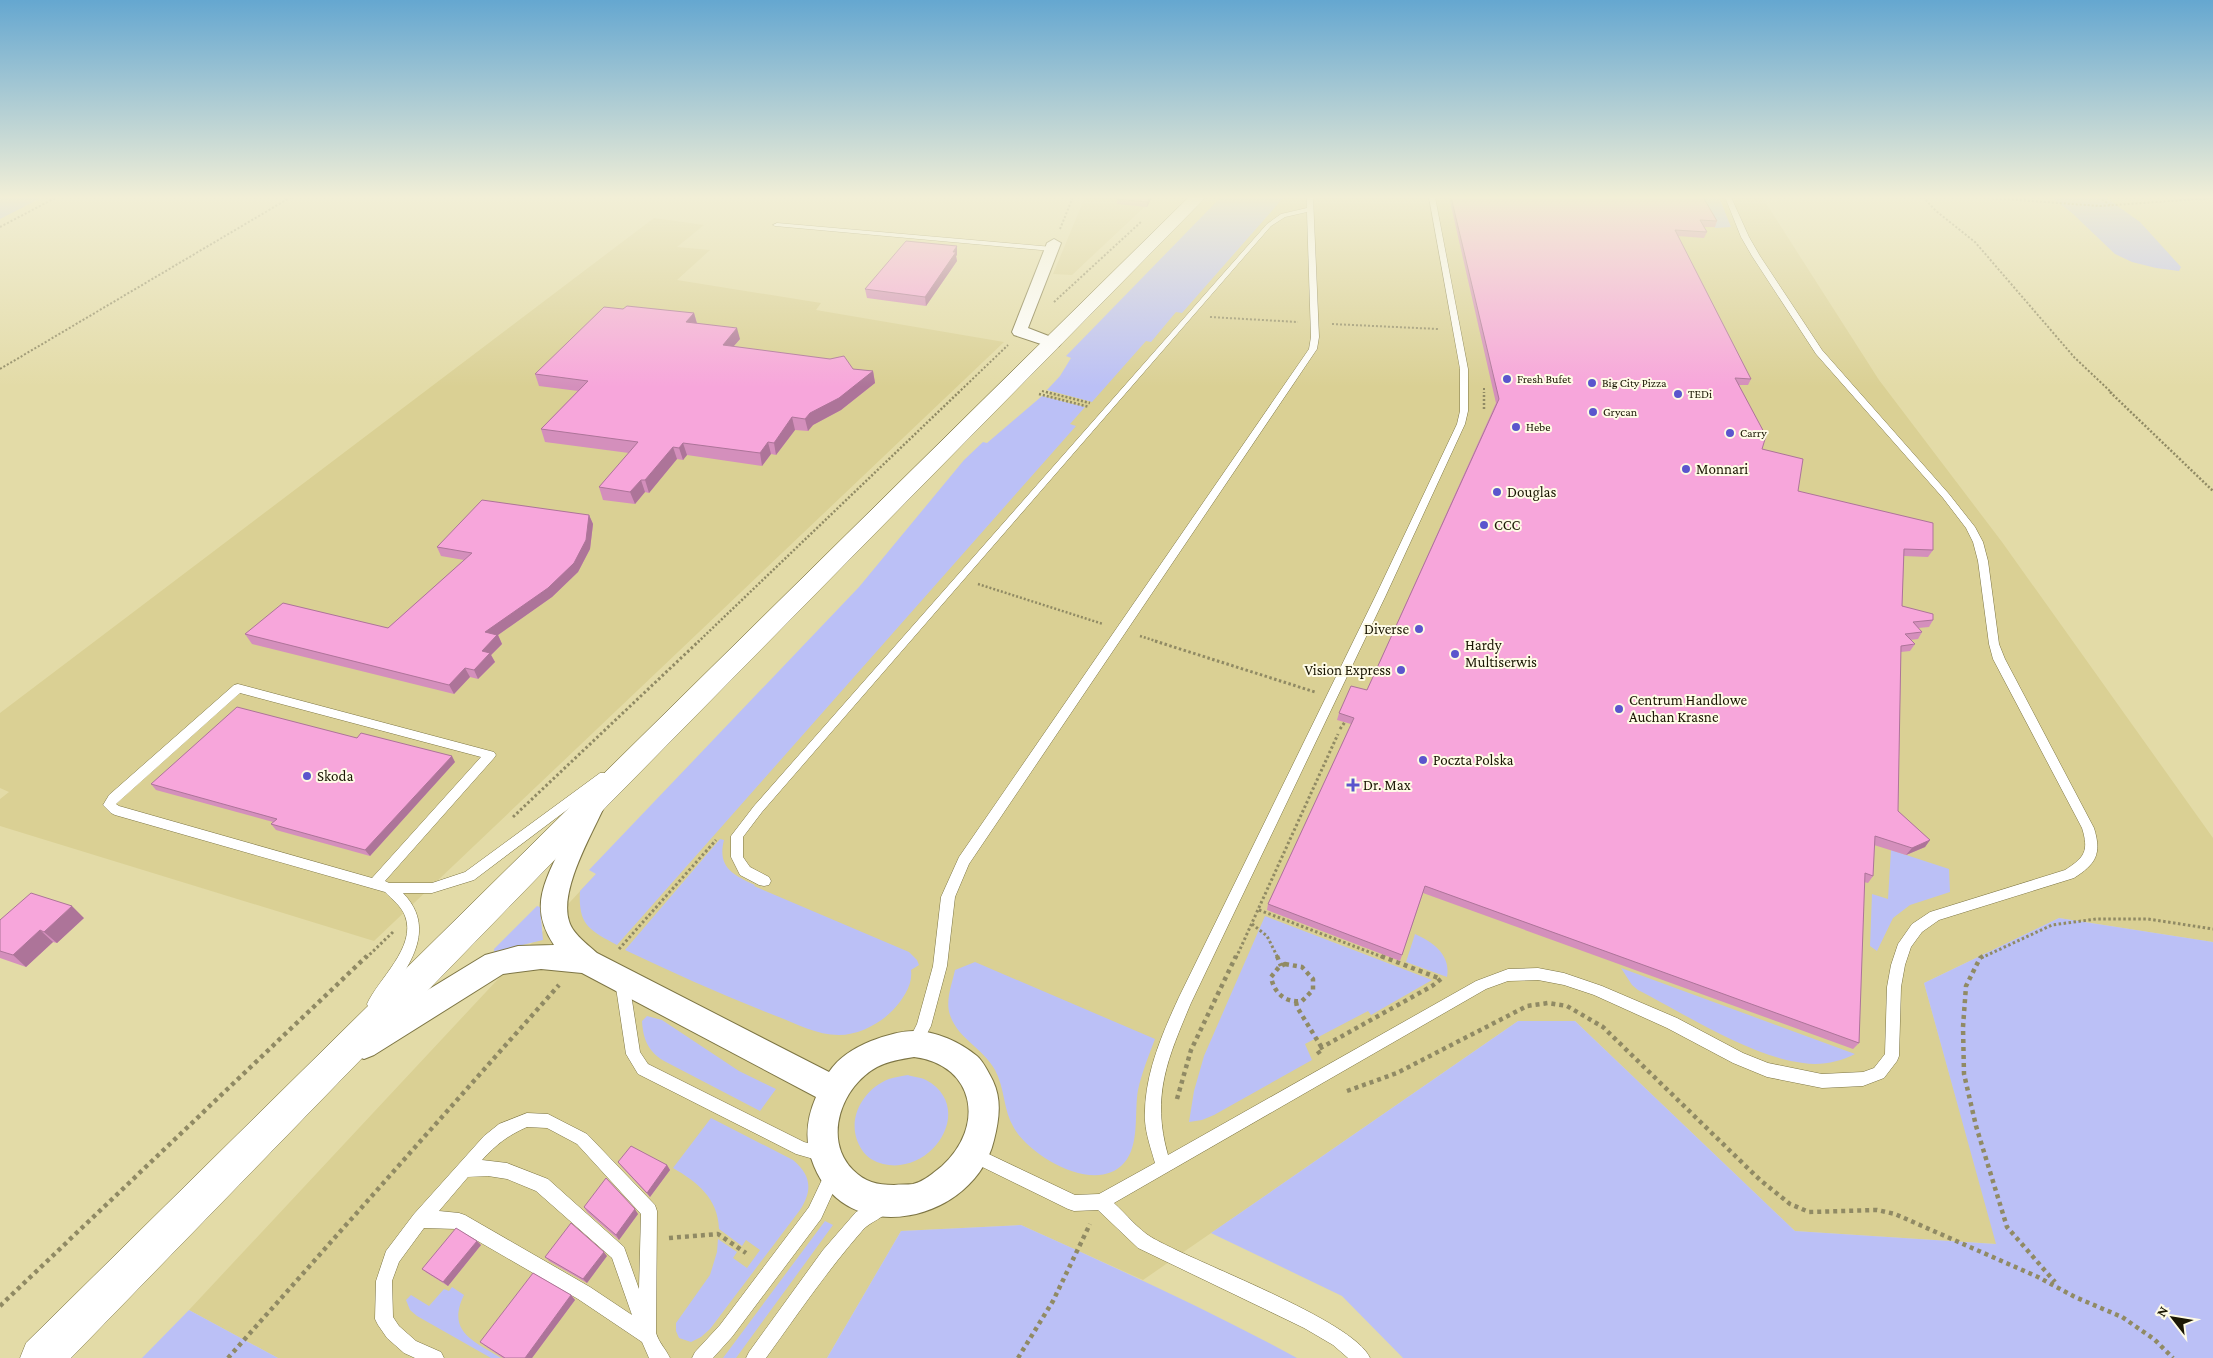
<svg xmlns="http://www.w3.org/2000/svg" width="2213" height="1358" font-family="'Crimson Pro',serif">
<style>
.built{fill:#dad094}
.green{fill:#bbc0f6}
.lines{fill:none;stroke-linecap:round;stroke-linejoin:round}
.service-casing{stroke:#7d7544;stroke-width:1}
.minor-casing{stroke:#7d7544;stroke-width:2}
.primary-casing{stroke:#7d7544;stroke-width:1}
.path-far3{stroke:#908a64;stroke-width:2;stroke-dasharray:2 2;stroke-linecap:butt}
.path-far2{stroke:#908a64;stroke-width:2.5;stroke-dasharray:2 2;stroke-linecap:butt}
.path-far1{stroke:#908a64;stroke-width:3;stroke-dasharray:2.5 2.5;stroke-linecap:butt}
.path{stroke:#908a64;stroke-width:4.5;stroke-dasharray:4 4;stroke-linecap:butt}
.service{fill:#fff;fill-rule:evenodd}
.minor{fill:#fff;fill-rule:evenodd}
.primary{fill:#fff;fill-rule:evenodd}
.wall{fill:#d48fbc}
.shaded-wall{fill:#ad7499}
.building{fill:#f7a6db;stroke:#ad7499}
.poi-dot{fill:#5b55cd;stroke:#fefbe6;stroke-width:2}
.labels{text-anchor:middle;stroke-width:4;stroke-linejoin:round;paint-order:stroke}
.far-poi-label{font-size:12px;fill:#1b1704;stroke:#fefbe6;text-anchor:start}
.poi-label{font-size:15px;fill:#1b1704;stroke:#fefbe6;text-anchor:start}
</style>
<rect width="100%" height="100%" fill="#e3dba7"/>
<!-- built -->
<path class="built" d="M1085 197H1155L1072 275 1053 274Z
M1228 197H1762L1879 380 2002 542 2213 838V942L2059 918 1924 983 1997 1244 1795 1231 1575 1021H1518L1143 1280 1021 1225 901 1231 827 1358H278L189 1310 612 857 1031 414Z
M654 218 704 225 677 247 710 250 677 280 821 303 816 310 1004 342 374 941 0 826V799L9 792 0 788V713Z"/>
<!-- green -->
<path class="green" d="M0 197H43L0 219Z
M1221 197H1284L1182 313 1176 312 1151 342 1146 341 1092 402 1047 390 1060 376 1071 358 1066 356Z
M1697 197H1719L1731 227 1715 228Z
M2051 197H2105L2140 222 2181 267 2179 271 2156 268 2132 262 2115 254 2072 213Z
M1042 396 1085 407 1070 424 1076 426 617 945C589 930 578 925 580 891L596 874 589 870 859 587 964 460 983 442 987 443Z
M720 839 724 840C717 867 733 875 755 885L754 886 909 952 917 960 919 965 911 970C913 985 903 999 893 1010 880 1024 858 1035 839 1035 815 1035 793 1022 771 1014 721 994 673 973 625 950Z
M1891 850 1949 869 1950 892 1910 905 1893 918 1877 951 1870 946 1872 894 1888 899Z
M537 906 540 907 543 940 494 952V949Z
M1265 916 1432 980 1371 1015 1368 1011 1305 1044 1312 1060 1214 1115 1202 1120 1189 1122 1194 1091 1204 1056Z
M2059 918 2213 942V1358H1403L1342 1296 1211 1233 1518 1021H1575L1795 1231 1996 1244 1924 983Z
M1415 934C1433 942 1451 955 1447 977L1406 962Z
M975 962 1155 1039C1149 1055 1142 1072 1138 1090 1134 1112 1140 1145 1124 1163 1096 1195 1031 1157 1014 1128 1003 1110 1005 1088 995 1070 983 1048 958 1039 950 1015 945 1001 952 984 955 970Z
M1621 968 1855 1054C1839 1062 1821 1066 1803 1063 1751 1057 1685 1014 1638 990L1632 985Z
M647 1016 662 1020 739 1071 776 1089 760 1111 666 1062C649 1053 643 1040 642 1021Z
M908 1075C913 1077 921 1077 926 1080 976 1107 933 1176 883 1164 875 1162 866 1157 862 1150 844 1123 861 1090 889 1079 895 1077 902 1076 908 1075Z
M711 1118 793 1160C811 1175 813 1190 800 1210L710 1329 701 1337 691 1342 679 1338 676 1331V1323L710 1275 717 1252 718 1239 737 1252 733 1258 747 1268 760 1250 746 1240 742 1246 719 1229C718 1198 697 1182 673 1168Z
M825 1221 833 1225 736 1358H723Z
M1021 1225C1114 1267 1207 1309 1297 1358H827L901 1231Z
M452 1287 464 1295C446 1332 474 1341 501 1358H491L417 1316 410 1310 406 1300 411 1295 429 1306 444 1289 449 1291Z
M189 1310 278 1358H142Z"/>
<g class="lines">
<!-- service casing -->
<g class="service-casing">
<path id="service" d="M1307 197H1313L1319 337 1317 349 969 864 955 897 947 966 931 1026 919 1049 914 1051 909 1049 907 1044 917 1024 933 966 941 897 959 857 1309 349 1311 337 1307 212 1285 217 1271 226 762 812 743 837V857L750 867 769 877 771 881 769 885 764 886 759 885 740 875 731 857V836L754 806 1267 224 1281 214 1307 208Z
M1429 197H1435L1468 369V411L1465 424 1386 595 1191 1003C1168 1058 1151 1095 1168 1155L1476 981 1508 969 1538 968 1564 973 1602 986 1677 1018 1743 1053 1768 1063 1822 1074 1863 1072 1874 1068 1885 1054 1887 987 1891 965 1898 944 1912 924 1930 912 2065 870C2085 857 2089 851 2082 828L1993 659 1989 644 1978 561 1973 542 1966 528 1943 498 1816 354 1752 256 1741 237 1725 197H1731L1749 237 1760 256 1822 350 1949 494 1975 527 1983 542 1988 561 1999 644 2005 659 2094 828C2102 854 2096 864 2074 878L1939 920 1922 932 1911 947 1905 965 1901 987 1899 1056 1897 1061 1884 1078 1863 1086 1822 1088 1767 1077 1733 1063 1667 1028 1594 995 1564 985 1538 980 1508 981 1486 989 1114 1203C1126 1214 1138 1229 1151 1237 1193 1262 1354 1320 1370 1358H1348L1333 1345 1304 1328 1138 1248 1098 1210 1074 1211 1068 1209 968 1160 966 1155 968 1150 974 1147 1075 1195 1099 1194 1155 1163C1151 1149 1146 1135 1145 1121 1143 1078 1161 1036 1179 997L1376 595 1457 424 1460 411V369Z
M777 223 1052 247 1056 249 1052 251 775 226 773 225Z
M238 684 494 752 496 755 494 758 385 881 389 883H432L465 872 600 773H608L610 776 608 779 474 880 432 893H403C441 932 403 974 379 1009L374 1010 369 1009 367 1004C378 979 417 947 405 916 402 907 392 899 385 892L115 815 111 813 103 805 109 795 234 685ZM240 693 481 757 372 878 119 806 116 804Z
M622 975 627 977 629 981 640 1052 648 1064 804 1142 830 1149 832 1154 830 1159 824 1162 796 1154 638 1074 626 1054 615 981 617 977Z
M527 1113 548 1114 587 1134 655 1205 657 1211 656 1333C659 1343 666 1349 670 1358H649L642 1342 578 1299 457 1229 424 1228 399 1262 392 1281 393 1317 399 1326 416 1341 441 1352 444 1358H415L404 1353 387 1338 378 1325 375 1319 376 1281 386 1251 414 1214 484 1136 499 1124ZM527 1127 547 1128 577 1144 641 1214 639 1289 624 1247 548 1179 507 1163 482 1160C497 1144 507 1136 527 1127ZM488 1176 507 1179 536 1191 612 1258 632 1315 590 1287 465 1215 459 1213 439 1211 468 1177Z
M834 1165 840 1167 842 1173 821 1219 732 1337 713 1358H692L695 1352 720 1325 809 1207 828 1167Z
M883 1199 889 1201 891 1207C886 1218 870 1221 862 1231 827 1271 797 1315 766 1358H746L749 1352 823 1250 856 1212Z"/>
</g>
<!-- minor casing -->
<g class="minor-casing">
<path id="minor" d="M1054 239 1061 243 1028 328 1059 340 1061 343 1059 346 1053 348 1014 335 1012 332 1047 243Z
M593 795 602 798 605 805C592 834 559 890 569 921 572 933 588 945 597 953L829 1072C839 1057 854 1048 871 1041 884 1036 900 1031 914 1031 936 1031 960 1042 977 1056 983 1061 989 1073 993 1081 1002 1100 999 1120 994 1140 975 1221 849 1251 814 1166 804 1142 806 1120 816 1097L582 973 541 969 503 974 374 1055 364 1059 354 1055 349 1045 354 1035 485 955 518 946 554 945C529 908 544 883 561 847 569 831 576 814 584 798ZM914 1057C976 1065 985 1127 942 1166 933 1173 925 1181 913 1184 907 1185 900 1184 894 1185 877 1185 865 1182 853 1170 822 1139 842 1086 877 1067 888 1061 902 1059 914 1057Z"/>
</g>
<!-- primary casing -->
<g class="primary-casing">
<path id="primary" d="M1189 197H1206L607 806 71 1358H20L26 1343Z"/>
</g>
<!-- path-far3 -->
<path class="path-far3" d="M1923 197 1936 211 1975 242 2074 357 2112 393
M1976 197 2100 206 2213 198
M2099 197 2110 205
M0 227 57 197
M1060 229 1073 197
M1054 302 1142 221
M1210 317 1298 322
M1332 324 1438 329
M0 369 291 197
M1484 388V393
M1042 391 1051 393
M958 393 1008 345"/>
<!-- path-far2 -->
<path class="path-far2" d="M1046 392 1090 403
M2110 392 2213 491
M1039 394 1089 407
M1484 409V392
M978 584 1103 624
M1140 636 1159 642
M698 642 959 392"/>
<!-- path-far1 -->
<path class="path-far1" d="M1155 641 1315 692
M1340 729 1345 722
M513 817 699 641
M1259 910 1385 958
M1252 924 1267 936 1278 958
M619 949 716 840
M366 958 393 932
M1236 958 1338 734
M1981 958 2052 925 2096 919H2148L2213 929"/>
<!-- path -->
<path class="path" d="M1277 956 1281 966
M1983 956 1980 958 1966 986 1963 1027 1964 1074 1976 1126 2007 1227 2055 1282
M1285 964 1302 967 1313 979V990L1302 1001C1285 1003 1274 993 1271 977L1279 967Z
M1296 1002 1297 1007 1322 1048
M1320 1054 1317 1050 1432 986 1441 979 1381 956
M1347 1091 1397 1073 1527 1006 1548 1003 1567 1006 1603 1027 1760 1180 1790 1204 1809 1212 1877 1210 1895 1214 2038 1277 2075 1297 2122 1317 2154 1339 2173 1358
M1177 1099 1191 1050 1236 956
M669 1238 718 1234 746 1253
M0 1306 367 956
M228 1358 559 985
M1018 1358 1053 1301 1090 1224"/>
<!-- service -->
<use href="#service" class="service"/>
<!-- minor -->
<use href="#minor" class="minor"/>
<!-- primary -->
<use href="#primary" class="primary"/>
</g>
<!-- wall -->
<path class="wall" d="M1118 197H1152L1147 207 1117 204V199Z
M1449 197H1703L1717 221 1715 227H1704L1707 232 1704 238 1678 236 1751 379 1748 385H1739L1762 449 1798 491 1933 550 1928 557 1904 556 1902 606 1933 620 1929 627 1918 628 1922 632 1918 639 1910 640 1915 644 1910 651 1901 652 1898 811 1930 840 1925 847 1906 855 1874 845 1873 876 1868 883 1864 882 1859 1043 1853 1049 1423 893 1400 961 1267 910 1268 904 1351 724 1337 720 1339 713 1367 690 1496 403Z
M957 246V255L956 256 957 261 926 306 867 298 865 289Z
M623 309 694 313 697 323 740 339 734 346 853 369 873 371 875 383 841 410 813 425 808 431 795 430 776 455 771 454 762 466 687 455 683 460 677 459 649 493 645 492 635 504 603 500 599 487 629 453 545 442 541 429 578 391 539 386 535 374Z
M589 515 593 524 590 549 578 572 552 597 498 635 502 644 491 655 495 662 478 679 470 677 454 694 252 644 245 634 388 628 464 560 441 556 437 547Z
M455 762 370 856 276 830 271 824 273 822 156 790 151 784Z
M84 918 57 943 53 942 26 967 0 958V920Z
M618 1162 667 1165 670 1170 650 1197 622 1167Z
M584 1207 638 1214 619 1240 587 1212Z
M477 1241 481 1245 448 1286 427 1273 422 1269Z
M607 1256 587 1283 549 1261 545 1257Z
M571 1295 575 1300 532 1358H503L485 1346 480 1342Z"/>
<!-- shaded-wall -->
<path class="shaded-wall" d="M1150 197H1152L1147 207V202Z
M957 246V255L956 256 957 261 926 306 925 297Z
M694 313 697 324 686 322Z
M737 328 740 339 725 356 723 345Z
M873 371 875 383 841 410 813 425 808 431 805 419 810 413Z
M792 417 795 430 776 455 774 443Z
M768 442 771 454 762 466 760 453Z
M683 443 687 455 683 460 679 448Z
M673 447 677 459 649 493 645 480Z
M641 480 645 492 635 504 630 492Z
M589 515 593 524 590 549 578 572 552 597 498 635 502 644 491 655 495 662 478 679 474 670 482 651 485 632Z
M465 668 470 677 454 694 449 685Z
M452 756 455 762 370 856 365 850Z
M1930 840 1925 847 1906 855 1912 848Z
M72 906 84 918 57 943 44 932Z
M40 930 53 942 26 967 13 955Z
M667 1165 670 1170 650 1197 647 1193Z
M635 1209 638 1214 619 1240 616 1235Z
M477 1241 481 1245 448 1286 443 1282Z
M604 1252 607 1256 587 1283 583 1279Z
M571 1295 575 1300 532 1358H525Z"/>
<!-- building -->
<path class="building" d="M1118 197H1150L1147 202 1117 199Z
M1451 197H1703L1717 221 1700 220 1707 232 1675 230 1751 379 1735 378 1766 436 1762 449 1803 459 1798 491 1933 523V550L1904 549 1902 606 1933 614V620L1913 622 1922 632 1905 634 1915 644 1901 646 1898 811 1930 840 1912 848 1875 836 1873 876 1865 873 1859 1043 1425 886 1402 955 1268 904 1354 718 1339 713 1351 686 1367 690 1499 399Z
M906 241 957 246 953 252H956L925 297 865 289Z
M627 306 694 313 686 322 737 328 723 345 830 359 844 356 853 369 873 371 839 398 810 413 805 419 792 417 774 443 768 442 760 453 683 443 679 448 673 447 645 480H641L630 492 599 487 638 442 541 429 588 381 535 374 604 307 623 309Z
M482 500 589 515 586 540 574 563 548 588 485 632 497 635 482 651 490 653 474 670 465 668 449 685 245 634 283 603 388 628 472 553 437 547Z
M237 707 357 738 361 733 452 756 365 850 271 824 277 819 151 784Z
M31 893 72 906 44 932 40 930 13 955 0 951V920Z
M631 1146 667 1165 647 1193 618 1162Z
M606 1178 635 1209 616 1235 584 1207Z
M571 1223 604 1252 583 1279 545 1257Z
M456 1228 477 1241 443 1282 422 1269Z
M533 1273 571 1295 525 1358H505L480 1342Z"/>
<!-- sky -->
<linearGradient id="sky" x2="0" y2="1"><stop stop-color="#65a7d0"/><stop offset="0.51" stop-color="#f2efd7"/><stop offset="1" stop-color="#f2efd7" stop-opacity="0"/></linearGradient>
<rect width="2213" height="387" fill="url(#sky)"/>
<!-- markers -->
<g class="poi-dot">
<circle cx="1507" cy="379" r="5"/>
<circle cx="1592" cy="383" r="5"/>
<circle cx="1678" cy="394" r="5"/>
<circle cx="1593" cy="412" r="5"/>
<circle cx="1516" cy="427" r="5"/>
<circle cx="1730" cy="433" r="5"/>
<circle cx="1686" cy="469" r="5"/>
<circle cx="1497" cy="492" r="5"/>
<circle cx="1484" cy="525" r="5"/>
<circle cx="1419" cy="629" r="5"/>
<circle cx="1455" cy="654" r="5"/>
<circle cx="1401" cy="670" r="5"/>
<circle cx="1619" cy="709" r="5"/>
<circle cx="1423" cy="760" r="5"/>
<circle cx="307" cy="776" r="5"/>
<path d="M1350.5 777.5h5v5h5v5h-5v5h-5v-5h-5v-5h5z"/>
</g>
<g class="labels">
<!-- far-poi labels -->
<g class="far-poi-label">
<text x="1517" y="383">Fresh Bufet</text>
<text x="1602" y="387">Big City Pizza</text>
<text x="1688" y="398">TEDi</text>
<text x="1603" y="416">Grycan</text>
<text x="1526" y="431">Hebe</text>
<text x="1740" y="437">Carry</text>
</g>
<!-- poi labels -->
<g class="poi-label">
<text x="1696" y="474">Monnari</text>
<text x="1507" y="497">Douglas</text>
<text x="1494" y="530">CCC</text>
<text x="1409" y="634" text-anchor="end">Diverse</text>
<text x="1465" y="650">Hardy<tspan x="1465" dy="17">Multiserwis</tspan></text>
<text x="1391" y="675" text-anchor="end">Vision Express</text>
<text x="1629" y="705">Centrum Handlowe<tspan x="1629" dy="17">Auchan Krasne</tspan></text>
<text x="1433" y="765">Poczta Polska</text>
<text x="317" y="781">Skoda</text>
<text x="1363" y="790">Dr. Max</text>
</g>
</g>
<!-- north arrow -->
<g transform="translate(2173 1318) rotate(301)" stroke="#fefbe6" stroke-width="4" paint-order="stroke">
<path d="M0-4L9 19L0 12L-9 19Z" fill="#1b1704"/>
<text y="-8" font-size="14" font-weight="bold" text-anchor="middle" fill="#1b1704">N</text>
</g>
</svg>
